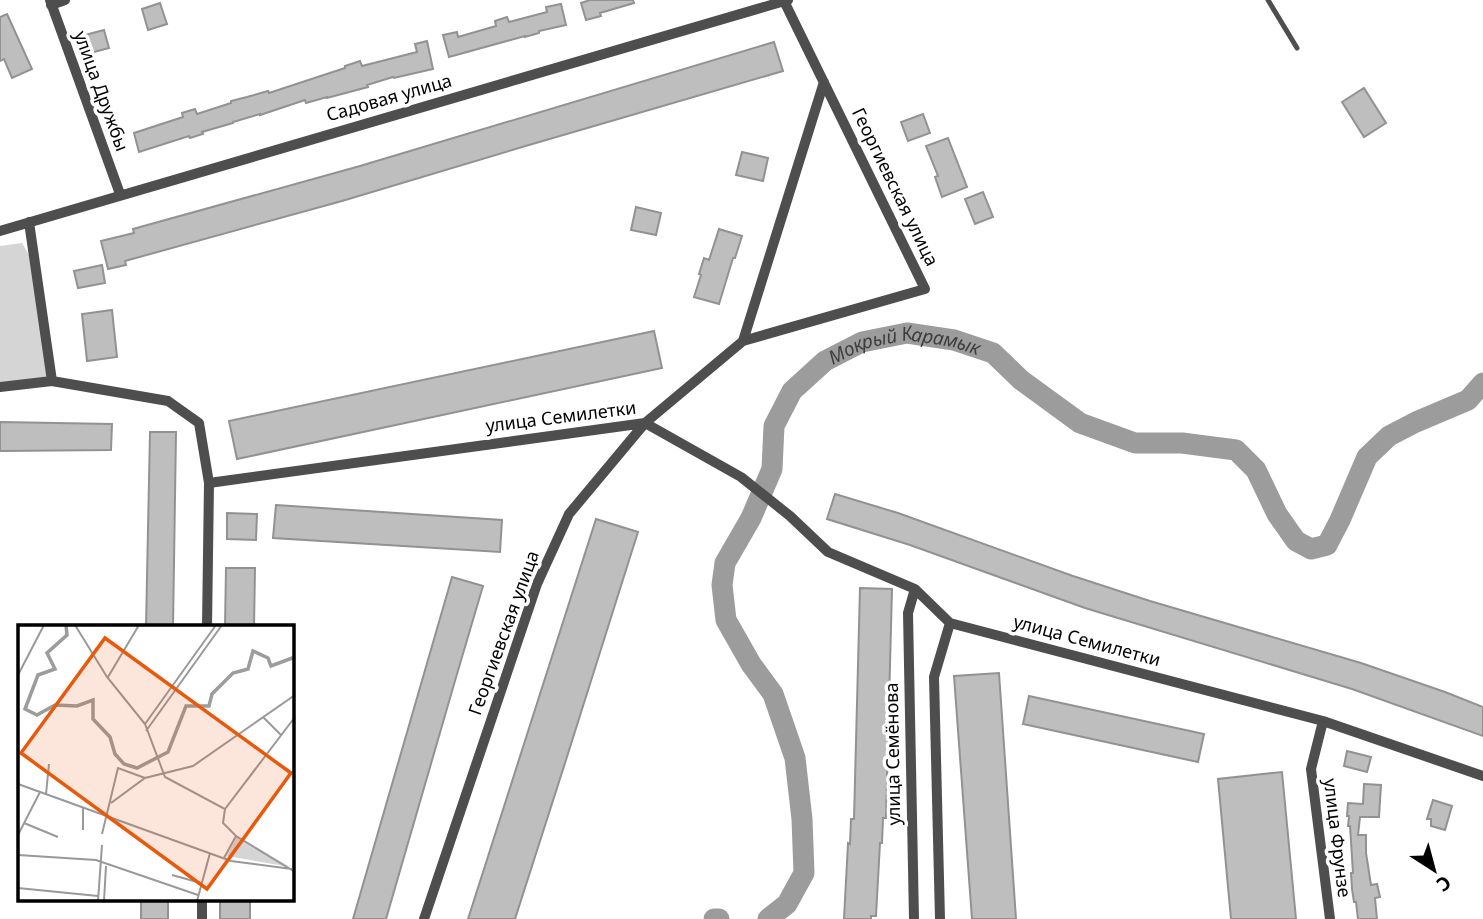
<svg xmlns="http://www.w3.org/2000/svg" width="1483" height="919" font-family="'Noto Sans',sans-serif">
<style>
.green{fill:#d5d5d5}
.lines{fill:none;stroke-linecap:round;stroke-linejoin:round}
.river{stroke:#9c9c9c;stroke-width:21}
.building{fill:#bebebe;stroke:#929292;stroke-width:2}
.service{stroke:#4e4e4e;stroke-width:5}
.minor{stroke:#4e4e4e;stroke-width:10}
.labels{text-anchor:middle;stroke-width:7;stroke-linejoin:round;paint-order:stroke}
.street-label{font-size:18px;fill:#000;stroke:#fff}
.water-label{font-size:19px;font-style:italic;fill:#3d3d3d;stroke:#fff}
.inset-river{fill:none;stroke:#9c9c9c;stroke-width:3.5}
.inset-road{fill:none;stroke:#999;stroke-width:2}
.view{fill:#e8590c;fill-opacity:0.15;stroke:#e8590c;stroke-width:3.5}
.inset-edge{fill:none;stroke:#000;stroke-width:3.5}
</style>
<rect width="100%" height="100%" fill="#fff"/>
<!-- green -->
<path class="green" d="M22 243 30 257 49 377 0 390V246Z"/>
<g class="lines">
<!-- river -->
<g class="river">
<path d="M714 919H719"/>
<path id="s1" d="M768 919 787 904 804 873 802 819 795 758 773 694 751 664 726 620 722 585 725 563 751 518 772 469 774 426 792 391 825 361 862 342 907 333 954 340 993 353 1021 380 1080 423 1135 443H1182L1236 450 1256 470 1277 514 1296 541 1311 549 1327 545 1340 520 1367 457 1389 436 1416 422 1468 400 1483 383"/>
</g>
</g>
<!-- building -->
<path class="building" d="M590 0H633L634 3 600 13 601 16 586 20 581 3Z
M160 3 167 24 148 30 142 9Z
M561 4 566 25 539 31V33L525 37V36L449 57 443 35 457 32 458 37 496 26 495 21 507 17 509 22 547 12 546 7Z
M7 14 32 69 12 78 4 59 0 61V17Z
M104 30 109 48 90 53 85 35Z
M427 41 433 69 394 78 393 77 367 85 368 87 327 98V97L306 103 305 100 260 115V114L233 122V123L202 132 203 134 190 138 189 136 139 152 134 133 183 117 182 113 195 109 197 114 231 103V101L247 97 268 91 269 93 345 68V66L360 61 362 66 417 52 415 44Z
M774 42 783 71 529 145 342 201 125 261 126 265 108 269 101 241 134 233 133 229 360 166Z
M1364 88 1386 123 1364 137 1342 102Z
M923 114 930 133 908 141 901 122Z
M948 138 967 187 942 197 935 177 938 176 926 146Z
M742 152 768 158 763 181 736 175Z
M983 192 993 217 975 224 965 199Z
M636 207 661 213 656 235 631 230Z
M719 229 742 236 735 258H733L719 304 694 297 701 275 699 274 704 258 709 260Z
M102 265 105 283 78 288 74 271Z
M112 310 117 357 87 361 82 314Z
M654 331 662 368 237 459 229 421Z
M0 422 112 424 111 450 0 451Z
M150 432H176L173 627H146Z
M835 494 898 513 1073 576 1150 601 1361 663 1445 692 1483 707V736L1352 689 1085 608 910 545 827 519Z
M276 505 502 520 500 552 273 538Z
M227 513 257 514 256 540 227 539Z
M596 519 638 532 566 760 515 919H468Z
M226 568H255L254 627H225Z
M452 577 483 586 457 674 386 919H353Z
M860 588 892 589 886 818H883L882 843H880L876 916H871V919H844L848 843 850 844 851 819H854Z
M999 673 1016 919H972L954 676Z
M1029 696 1204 734 1198 762 1023 724Z
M1347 751 1371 757 1367 772 1344 766Z
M1282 772 1296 919H1231L1218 779Z
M1364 784 1381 785 1379 817H1360L1358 835H1366V853L1371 885 1377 884 1380 897 1375 898 1377 919H1358L1356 902H1354L1352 889 1351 873H1353L1350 826H1348L1349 816H1347L1348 803 1363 804Z
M1433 800 1452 806 1445 830 1431 826V819H1427Z
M141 900H168V919H141Z
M220 900H250V919H220Z"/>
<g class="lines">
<!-- service -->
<path class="service" d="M1268 0 1297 48"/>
<!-- minor -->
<path class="minor" d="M50 0 120 194
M51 5 65 0
M29 222 52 381
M0 231 788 0
M743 341 925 289 784 1
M0 387 52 381 168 401 199 423 209 483 645 423 741 477 790 516 828 552 915 589 950 623 1323 721 1483 776
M207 627 209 483
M1323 721 1311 769 1330 919
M202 919V900
M424 919 537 584 569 514 645 423 743 341 824 82
M914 919 908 613 915 589
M940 919 934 677 950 623"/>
</g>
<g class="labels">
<!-- street labels -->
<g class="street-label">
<text transform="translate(101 91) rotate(70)" y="6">улица Дружбы</text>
<text transform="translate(389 98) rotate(-16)" y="6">Садовая улица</text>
<text transform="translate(895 187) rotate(64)" y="6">Георгиевская улица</text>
<text transform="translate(561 417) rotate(-7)" y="6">улица Семилетки</text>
<text transform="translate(504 633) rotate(-70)" y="6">Георгиевская улица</text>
<text transform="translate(1087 641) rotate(15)" y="6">улица Семилетки</text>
<text transform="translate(893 754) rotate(-91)" y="6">улица Семёнова</text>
<text transform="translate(1337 838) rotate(83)" y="6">улица Фрунзе</text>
</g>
<!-- water labels -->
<g class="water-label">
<text dy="7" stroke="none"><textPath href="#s1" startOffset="704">Мокрый Карамык</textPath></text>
</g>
</g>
<!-- overview -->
<g transform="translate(18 625)">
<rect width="276" height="276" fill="#fff"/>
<path d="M219 211 272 242 209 231Z" fill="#d5d5d5"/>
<path class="inset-river" d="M48 0 49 10 29 28 37 44 20 50 7 84 19 90 37 80 59 81 75 75V94L92 112 97 129 106 139 119 143 150 127 168 81H191L194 69 215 48 230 44 235 26 250 33 253 41 277 32"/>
<path class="inset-road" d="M57 0 89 52 127 99 147 152 207 184 205 198 218 211 277 247M0 50 26 0M90 52 121 0M245 92 263 110M127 99 198 0M128 106 204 0M0 159 213 236 274 244M28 169 31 139M93 178 127 153 175 141 277 70M207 184 277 92M6 198 40 212M65 205V183M84 209 100 143 127 153M0 210 22 167M0 230 78 235 180 270M206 233 218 211M154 250 183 258M0 263 80 271M80 276 84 220M86 276 88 241M179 276 192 228"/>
<path class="view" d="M87 13 273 148 189 264 3 128Z"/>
<rect width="276" height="276" class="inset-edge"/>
</g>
<!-- north arrow -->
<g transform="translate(1434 870) rotate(144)" stroke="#ffffff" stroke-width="5" paint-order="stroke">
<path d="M0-5L12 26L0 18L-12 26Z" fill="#000000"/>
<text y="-10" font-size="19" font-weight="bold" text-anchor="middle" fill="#000000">С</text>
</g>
</svg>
